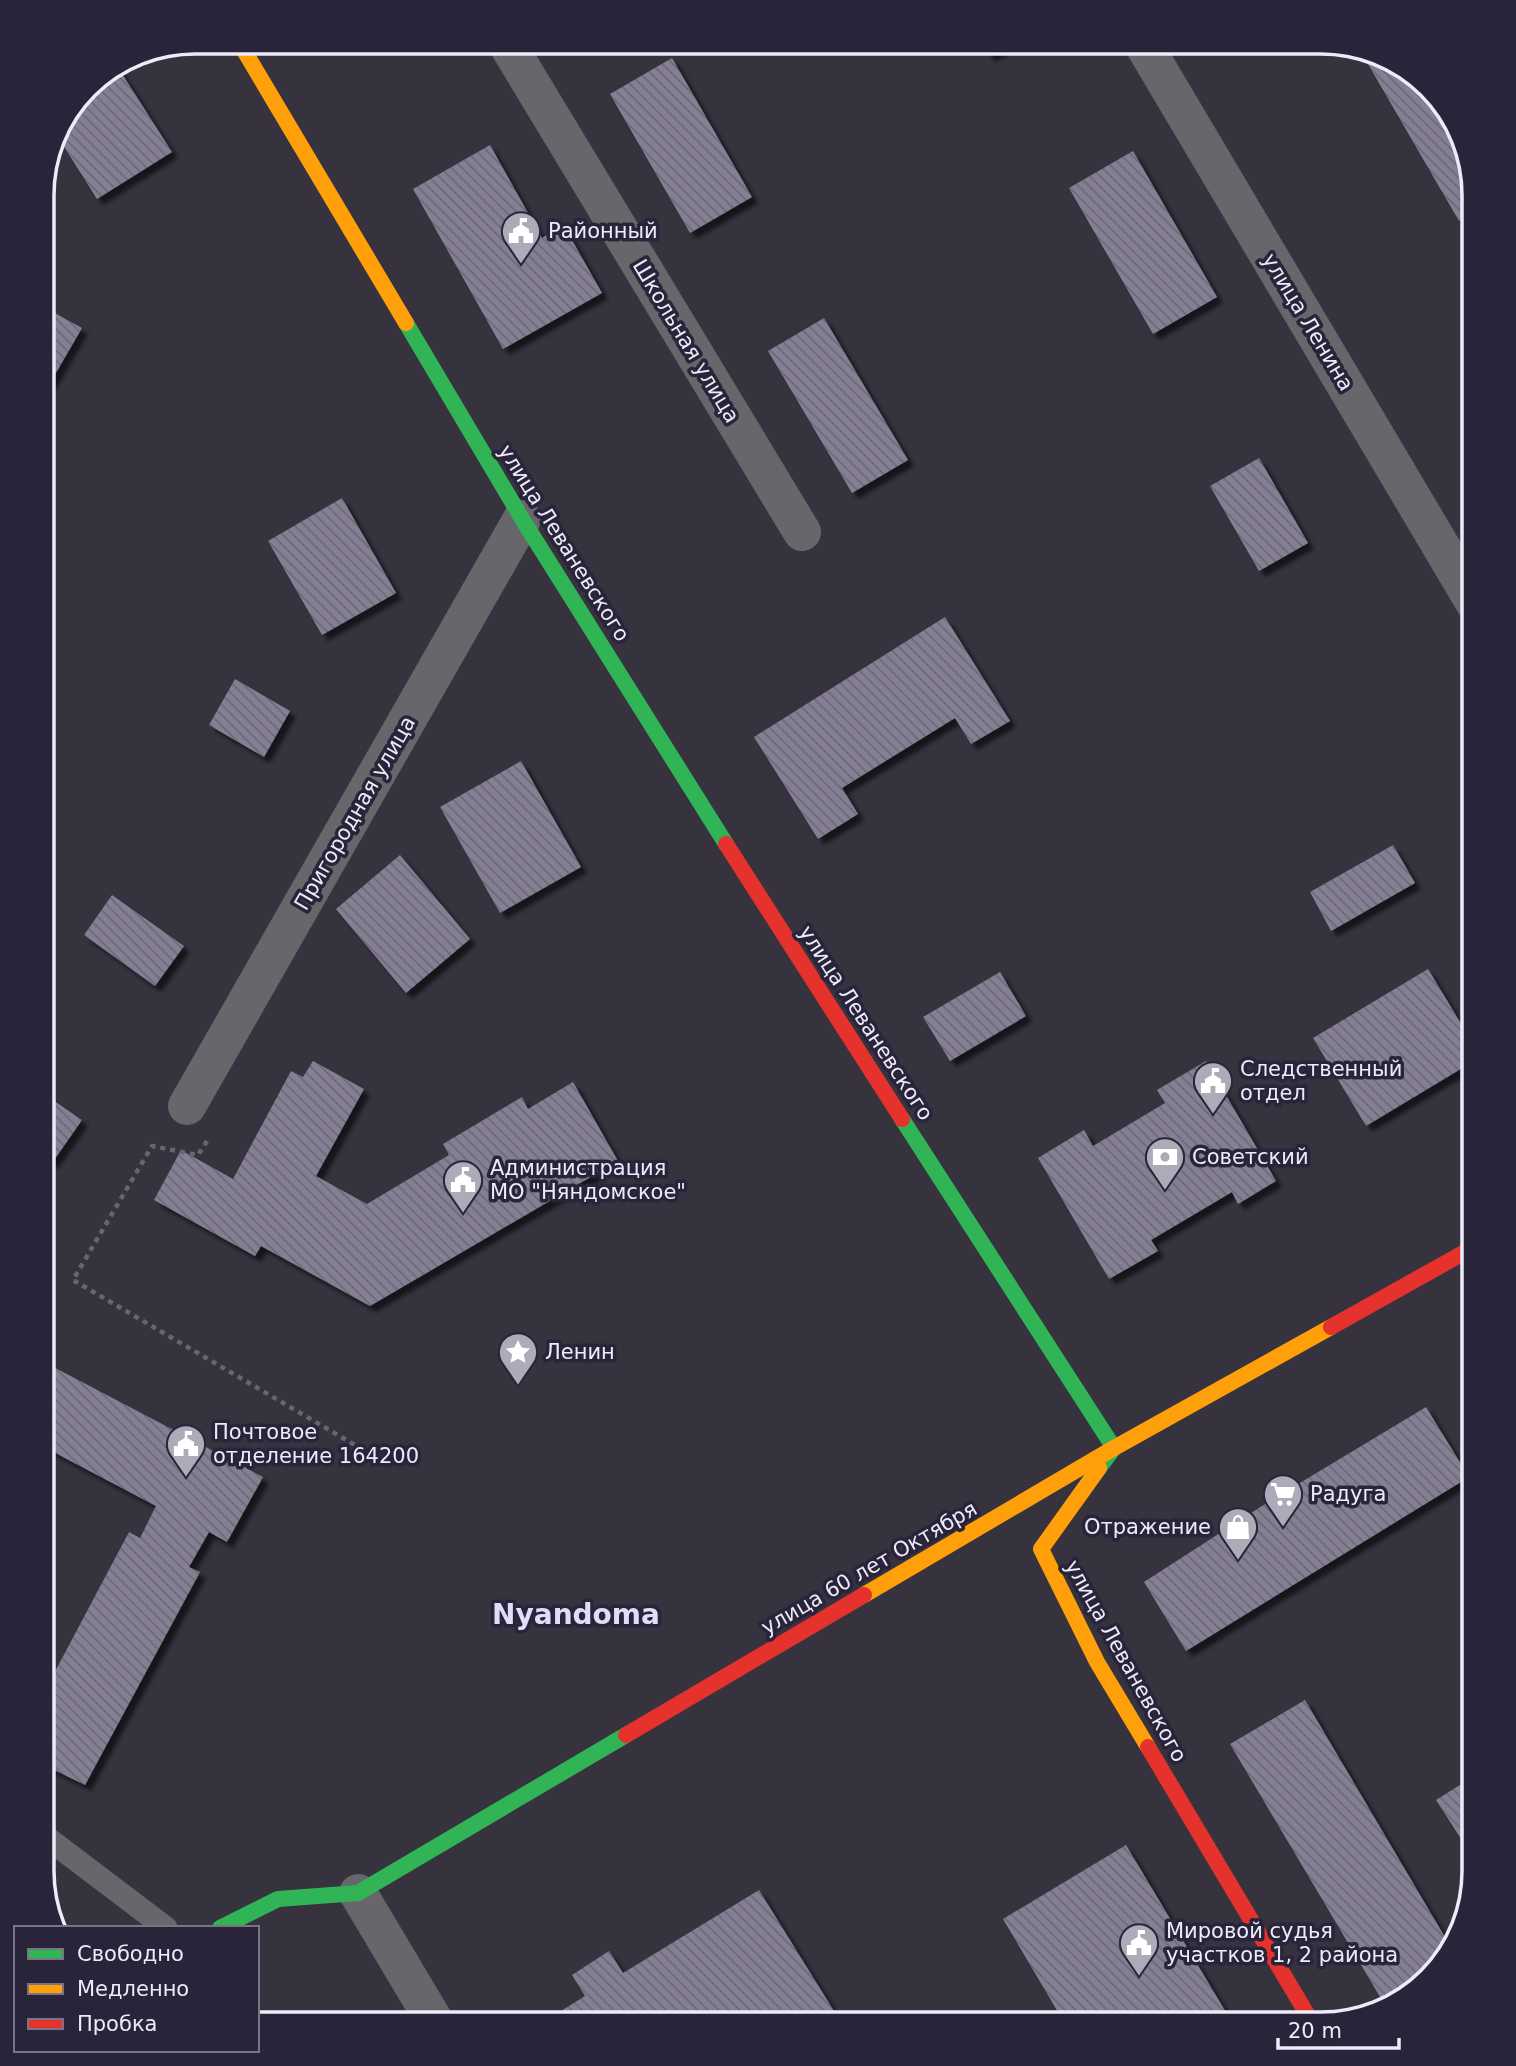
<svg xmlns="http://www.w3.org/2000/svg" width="1516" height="2066" font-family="'DejaVu Sans',sans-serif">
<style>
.building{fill:url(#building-back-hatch);filter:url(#shadow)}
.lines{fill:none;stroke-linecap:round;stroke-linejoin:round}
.path{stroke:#67666c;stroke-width:4.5;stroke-dasharray:5 5;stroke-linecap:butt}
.lane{stroke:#67676b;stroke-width:23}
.street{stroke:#67676b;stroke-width:38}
.fast{stroke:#30b455;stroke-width:16}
.slow{stroke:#ff9f0a;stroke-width:16}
.jam{stroke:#e5322d;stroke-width:16}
.labels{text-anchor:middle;stroke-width:7;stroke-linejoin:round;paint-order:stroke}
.poi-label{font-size:21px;fill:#edebf9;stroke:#292439;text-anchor:start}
.street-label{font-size:21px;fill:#edebf9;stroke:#292439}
.district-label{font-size:28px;font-weight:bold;fill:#e2dcfa;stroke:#292439}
.rim{fill:none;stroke:#edebf9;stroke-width:3.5}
</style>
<defs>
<pattern id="building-back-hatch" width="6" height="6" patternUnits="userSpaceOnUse" patternTransform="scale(1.75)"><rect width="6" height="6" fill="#857f94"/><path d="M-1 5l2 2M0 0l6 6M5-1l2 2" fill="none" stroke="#6c6877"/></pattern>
<filter id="shadow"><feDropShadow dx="6" dy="6" stdDeviation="2" flood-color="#0009"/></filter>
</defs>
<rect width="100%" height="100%" fill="#36333f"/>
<!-- building -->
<path class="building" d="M981 42H1014L989 56Z
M1361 52 1398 63 1453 118 1474 195V212L1459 221Z
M672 58 752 197 690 233 610 94Z
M117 66 172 152 97 199 56 134 58 127 94 80Z
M490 145 542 238 564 226 602 293 503 349 413 189Z
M1133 151 1217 297 1153 334 1069 188Z
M42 306 82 328 42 397Z
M824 318 908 460 852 493 768 351Z
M1259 458 1308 543 1259 571 1210 486Z
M342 498 396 593 322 635 268 541Z
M945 617 1010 721 971 744 955 718 842 788 858 814 818 839 754 737Z
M235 679 290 711 264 757 209 725Z
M521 761 581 867 500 913 440 807Z
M1393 845 1415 883 1331 931 1310 892Z
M400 855 470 939 406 993 336 909Z
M112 895 184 946 155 986 84 935Z
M1428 969 1474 1045V1061L1366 1126 1313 1038Z
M1000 972 1026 1016 950 1061 923 1017Z
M313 1061 364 1089 316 1176 367 1204 449 1155 443 1144 522 1097 528 1109 573 1082 618 1161 370 1306 261 1246 255 1256 154 1200 181 1150 233 1179 291 1071 303 1077Z
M1206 1061 1276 1181 1238 1204 1232 1192 1151 1240 1158 1251 1109 1279 1038 1158 1084 1130 1093 1146 1165 1103 1157 1090Z
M44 1094 82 1120 52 1163 42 1157Z
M42 1361 263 1477 227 1542 209 1532 189 1567 200 1572 85 1785 42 1764V1696L129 1532 140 1538 156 1506 42 1446Z
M1426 1407 1469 1477 1186 1651 1144 1582 1265 1504Z
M1305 1700 1452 1949 1398 2003 1386 2007 1230 1744Z
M1474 1776V1859L1436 1800Z
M1126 1845 1233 2024H1065L1003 1919Z
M759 1890 842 2024H557L553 2016 585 1996 572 1975 609 1951 623 1973Z"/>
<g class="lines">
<!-- path -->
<path class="path" d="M207 1141 198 1155 152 1146 73 1280 355 1445"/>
<!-- lane -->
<path class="lane" d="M42 1834 166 1928"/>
<!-- street -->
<path class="street" d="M506 42 802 532
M1142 42 1474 602
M187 1106 522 519
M358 1893 436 2024"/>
<!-- fast -->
<path class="fast" d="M406 323 524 522 726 844
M902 1119 1114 1448 1099 1468
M220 1928 278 1899 358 1893 626 1735"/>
<!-- slow -->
<path class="slow" d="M239 42 406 323
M1099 1468 1041 1549 1097 1662 1148 1747
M864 1595 1114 1448 1331 1327"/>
<!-- jam -->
<path class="jam" d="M726 844 902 1119
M1331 1327 1474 1247
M626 1735 864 1595
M1148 1747 1313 2024"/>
</g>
<!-- icons -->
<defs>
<g id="civic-pin" transform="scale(2.0125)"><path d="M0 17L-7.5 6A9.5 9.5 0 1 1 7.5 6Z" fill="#adabb8" stroke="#292439"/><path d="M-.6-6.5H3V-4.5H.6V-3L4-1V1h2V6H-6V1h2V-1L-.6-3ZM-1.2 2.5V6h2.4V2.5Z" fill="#fff"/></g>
<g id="bank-pin" transform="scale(2.0125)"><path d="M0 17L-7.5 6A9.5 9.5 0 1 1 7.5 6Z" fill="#adabb8" stroke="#292439"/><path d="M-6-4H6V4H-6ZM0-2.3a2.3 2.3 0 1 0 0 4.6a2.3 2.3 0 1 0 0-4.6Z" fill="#fff"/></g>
<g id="sight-pin" transform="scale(2.0125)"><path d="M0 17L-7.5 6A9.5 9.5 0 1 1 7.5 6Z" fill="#adabb8" stroke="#292439"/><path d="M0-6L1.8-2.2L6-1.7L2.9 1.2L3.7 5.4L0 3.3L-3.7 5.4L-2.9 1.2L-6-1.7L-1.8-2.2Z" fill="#fff"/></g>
<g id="supermarket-pin" transform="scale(2.0125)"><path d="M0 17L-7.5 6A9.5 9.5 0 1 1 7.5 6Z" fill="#adabb8" stroke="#292439"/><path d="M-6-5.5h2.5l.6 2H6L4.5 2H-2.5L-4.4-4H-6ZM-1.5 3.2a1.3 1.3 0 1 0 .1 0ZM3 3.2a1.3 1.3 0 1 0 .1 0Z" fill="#fff"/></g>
<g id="shop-pin" transform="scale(2.0125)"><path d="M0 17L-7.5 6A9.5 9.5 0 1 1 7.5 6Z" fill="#adabb8" stroke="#292439"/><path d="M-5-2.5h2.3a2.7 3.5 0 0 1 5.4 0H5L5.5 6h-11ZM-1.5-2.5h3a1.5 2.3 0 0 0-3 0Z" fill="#fff"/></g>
</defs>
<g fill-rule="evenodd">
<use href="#civic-pin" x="521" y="231"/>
<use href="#civic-pin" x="1213" y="1081"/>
<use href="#bank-pin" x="1165" y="1157"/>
<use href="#civic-pin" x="463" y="1180"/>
<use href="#sight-pin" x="518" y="1352"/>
<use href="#civic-pin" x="186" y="1444"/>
<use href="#supermarket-pin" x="1283" y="1494"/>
<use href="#shop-pin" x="1238" y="1527"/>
<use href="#civic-pin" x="1139" y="1943"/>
</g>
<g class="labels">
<!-- poi labels -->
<g class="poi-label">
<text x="548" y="238">Районный</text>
<text x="1240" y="1076">Следственный<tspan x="1240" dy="24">отдел</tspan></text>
<text x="1192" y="1164">Советский</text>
<text x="490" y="1175">Администрация<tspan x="490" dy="24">МО "Няндомское"</tspan></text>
<text x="545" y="1359">Ленин</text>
<text x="213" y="1439">Почтовое<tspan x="213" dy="24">отделение 164200</tspan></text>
<text x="1310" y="1501">Радуга</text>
<text x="1211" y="1534" text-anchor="end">Отражение</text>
<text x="1166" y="1938">Мировой судья<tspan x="1166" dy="24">участков 1, 2 района</tspan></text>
</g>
<!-- street labels -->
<g class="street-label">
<text transform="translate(1308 322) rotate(59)" y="7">улица Ленина</text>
<text transform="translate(686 341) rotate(59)" y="7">Школьная улица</text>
<text transform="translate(564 543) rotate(58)" y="7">улица Леваневского</text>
<text transform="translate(355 813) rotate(-60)" y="7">Пригородная улица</text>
<text transform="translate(866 1023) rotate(57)" y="7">улица Леваневского</text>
<text transform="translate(869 1568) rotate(-30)" y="7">улица 60 лет Октября</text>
<text transform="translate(1126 1661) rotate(61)" y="7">улица Леваневского</text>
</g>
<!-- district labels -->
<g class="district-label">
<text x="576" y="1624">Nyandoma</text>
</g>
</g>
<!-- crop -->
<path d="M0 0H1516V2066H0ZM195 54H1321A141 141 0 0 1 1462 195V1871A141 141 0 0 1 1321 2012H195A141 141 0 0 1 54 1871V195A141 141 0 0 1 195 54Z" fill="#292439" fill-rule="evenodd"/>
<path class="rim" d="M195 54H1321A141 141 0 0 1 1462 195V1871A141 141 0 0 1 1321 2012H195A141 141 0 0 1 54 1871V195A141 141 0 0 1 195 54Z"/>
<!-- legend -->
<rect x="14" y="1926" width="245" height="126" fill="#292439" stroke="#777486" stroke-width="2"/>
<rect x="28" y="1949" width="35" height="10" fill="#30b455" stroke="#777486" stroke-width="2"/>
<text x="77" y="1961" font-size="21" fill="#edebf9">Свободно</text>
<rect x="28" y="1984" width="35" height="10" fill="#ff9f0a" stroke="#777486" stroke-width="2"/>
<text x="77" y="1996" font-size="21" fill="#edebf9">Медленно</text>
<rect x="28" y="2019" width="35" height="10" fill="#e5322d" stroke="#777486" stroke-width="2"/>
<text x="77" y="2031" font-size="21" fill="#edebf9">Пробка</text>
<!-- scale -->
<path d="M1278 2038v10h121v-10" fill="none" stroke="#edebf9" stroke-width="3.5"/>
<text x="1288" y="2038" font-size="21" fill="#edebf9" stroke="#292439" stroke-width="5" paint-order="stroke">20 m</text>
</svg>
